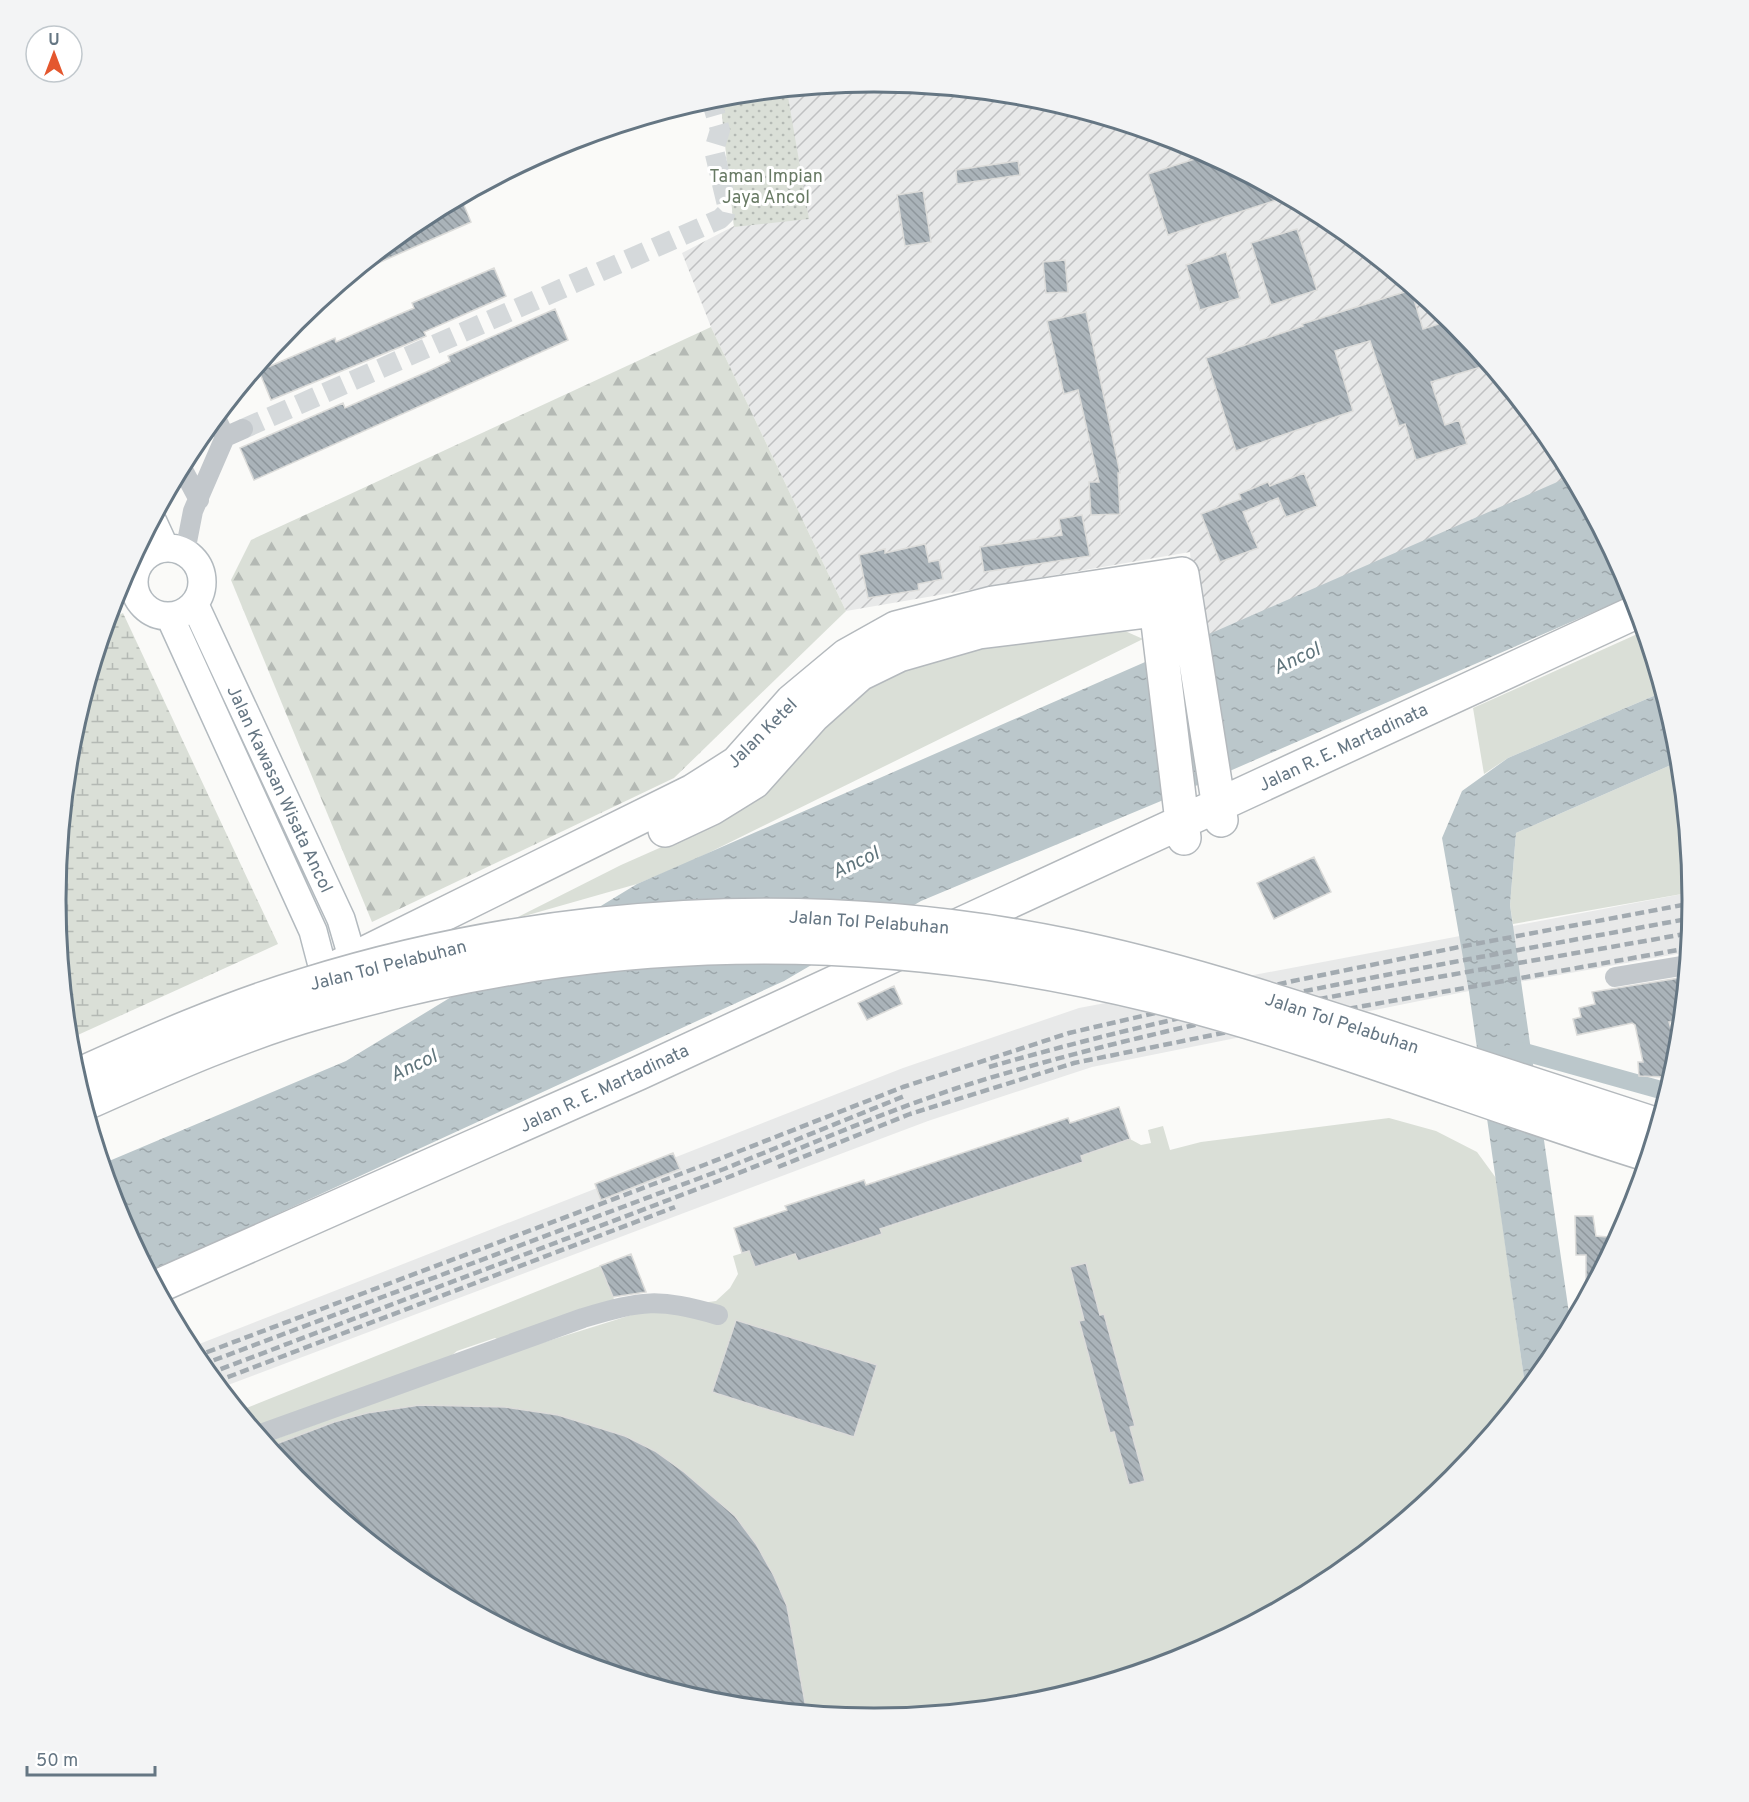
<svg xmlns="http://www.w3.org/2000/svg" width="1749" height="1802" font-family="Overpass,sans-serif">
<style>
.built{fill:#e8e9e9}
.industrial{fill:url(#industrial-furrows)}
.green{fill:#dadfd7}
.forest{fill:url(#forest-firs)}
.wetland{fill:url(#wetland-marsh)}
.park{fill:url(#park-dots)}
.water{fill:url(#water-ripples)}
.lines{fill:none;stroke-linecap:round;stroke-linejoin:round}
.canal{stroke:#bbc7cb;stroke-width:18}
.building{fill:url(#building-back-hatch);stroke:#dcdcda;stroke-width:1.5}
.street-tunnel{stroke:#d5d9db;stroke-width:20;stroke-dasharray:20 10;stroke-linecap:butt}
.secondary-casing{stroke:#b3babf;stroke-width:30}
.highway-casing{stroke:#b4b9bd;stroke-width:36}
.street{stroke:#c3c8cc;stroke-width:20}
.secondary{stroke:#fff;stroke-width:27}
.highway{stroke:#fff;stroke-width:33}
.rail{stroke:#a2aab0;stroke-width:4.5;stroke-dasharray:9 4.5;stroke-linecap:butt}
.highway-bridge-casing{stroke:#b4b9bd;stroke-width:36;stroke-linecap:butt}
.highway-bridge{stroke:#fff;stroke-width:33}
.labels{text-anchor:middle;stroke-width:6;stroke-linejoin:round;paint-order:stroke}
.park-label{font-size:18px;fill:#687a64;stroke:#fff}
.street-label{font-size:18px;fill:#657683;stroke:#fff}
.water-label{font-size:20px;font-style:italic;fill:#60757c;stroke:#fff}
.rim{fill:none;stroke:#657683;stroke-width:3}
</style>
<defs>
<pattern id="industrial-furrows" width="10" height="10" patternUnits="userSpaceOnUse" patternTransform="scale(1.5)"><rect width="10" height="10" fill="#e8e9e9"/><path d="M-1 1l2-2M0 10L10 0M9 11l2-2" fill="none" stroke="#c0c1c2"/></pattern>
<pattern id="forest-firs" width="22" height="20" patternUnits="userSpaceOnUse" patternTransform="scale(1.5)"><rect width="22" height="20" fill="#dadfd7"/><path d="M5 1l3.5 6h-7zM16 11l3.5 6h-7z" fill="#b4b9b4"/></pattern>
<pattern id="wetland-marsh" width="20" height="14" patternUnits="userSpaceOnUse" patternTransform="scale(1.5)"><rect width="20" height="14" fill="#dadfd7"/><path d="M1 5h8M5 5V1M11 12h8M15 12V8" fill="none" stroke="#b4b9b4"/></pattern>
<pattern id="park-dots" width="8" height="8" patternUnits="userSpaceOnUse" patternTransform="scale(1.5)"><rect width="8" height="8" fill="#dadfd7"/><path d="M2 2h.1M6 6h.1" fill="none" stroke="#b4b9b4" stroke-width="1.8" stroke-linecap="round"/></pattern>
<pattern id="water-ripples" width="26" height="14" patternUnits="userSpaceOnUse" patternTransform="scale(1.5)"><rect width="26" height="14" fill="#bbc7cb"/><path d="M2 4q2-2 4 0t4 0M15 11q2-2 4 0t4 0" fill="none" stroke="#9ca6aa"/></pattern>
<pattern id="building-back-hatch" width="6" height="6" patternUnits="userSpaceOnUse" patternTransform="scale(1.5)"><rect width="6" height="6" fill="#aab3b9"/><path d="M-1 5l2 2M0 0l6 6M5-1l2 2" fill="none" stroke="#8e969c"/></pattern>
</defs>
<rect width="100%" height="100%" fill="#fafaf8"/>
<!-- built -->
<path class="built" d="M1693 892 1688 952 1469 991 1092 1067 928 1121 220 1388 189 1348 903 1068 1079 1008Z"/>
<!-- industrial -->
<path class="industrial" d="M875 82 1035 98 1188 144 1330 220 1454 322 1556 446 1572 476 1198 642 1190 552 846 611 711 327 682 253 734 226 720 97Z"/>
<!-- green -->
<path class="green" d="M1116 627 1143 639 692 861 637 884 514 919 621 865 682 838 872 680 964 649Z
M1644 631 1663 692 1508 758 1484 774 1473 708Z
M1680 761 1693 892 1513 924 1510 905 1516 833Z
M1389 1118 1436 1131 1477 1152 1496 1178 1526 1392 1453 1480 1329 1582 1188 1658 1034 1704 874 1720 714 1704 561 1658 419 1582 295 1480 265 1443 506 1354 644 1311 716 1301 730 1288 738 1274 733 1256 749 1251 755 1267 795 1254 798 1261 825 1252 820 1235 882 1233 875 1213 887 1227 1083 1162 1081 1156 1130 1139 1141 1145 1151 1143 1148 1130 1163 1126 1170 1150 1201 1142Z
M600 1266 616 1304 501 1341 495 1338 457 1351 442 1363 257 1433 239 1411Z"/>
<!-- forest -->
<path class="forest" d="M711 327 846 611 674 778 372 922 231 580 251 540Z"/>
<!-- wetland -->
<path class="wetland" d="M123 613 278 944 69 1039 56 901 71 741 108 620Z"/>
<!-- park -->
<path class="park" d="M787 91 809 219 734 227 720 97Z"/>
<!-- water -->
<path class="water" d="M1571 476 1633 595 1161 801 921 901 784 981 149 1273 118 1214 102 1164 346 1061 637 884Z
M1663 692 1678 742 1680 761 1516 833 1510 905 1571 1327 1555 1356 1526 1392 1469 992 1442 838 1462 791 1508 758Z"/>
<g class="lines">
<!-- canal -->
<path class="canal" d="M1517 1050 1668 1092"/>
</g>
<!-- building -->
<path class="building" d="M1207 155 1286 197 1168 235 1148 174Z
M1018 161 1020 175 957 184 956 170Z
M923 191 931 242 905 246 897 195Z
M461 198 471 222 369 267 366 264 420 220Z
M1297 229 1317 290 1271 305 1251 243Z
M1226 252 1240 298 1200 310 1186 265Z
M1065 260 1068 292 1046 293 1043 262Z
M494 268 506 296 424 332 426 336 405 345 271 400 259 371 335 338 336 342 393 317 414 308 412 303Z
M1411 290 1423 329 1451 320 1475 348 1481 367 1431 382 1445 425 1459 420 1467 444 1416 460 1405 424 1399 426 1370 341 1335 351 1353 411 1236 451 1206 358 1303 326 1302 324Z
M555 309 568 340 254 480 240 448 343 403 345 408 431 370 450 361 448 356Z
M1086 312 1120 473H1118L1120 514 1091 515 1089 482H1099L1078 390 1064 394 1047 321Z
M1304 473 1317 506 1286 517 1278 498 1243 512 1258 548 1220 562 1201 514 1241 499 1239 494 1268 482 1270 486Z
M1082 515 1090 556 984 572 980 547 1062 535 1059 519Z
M925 544 929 562 939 560 943 579 918 584 919 590 868 598 859 555 885 549V553Z
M1314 857 1331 892 1274 919 1257 883Z
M1686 977 1682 1021 1669 1022 1678 1054V1061L1666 1062 1665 1077 1639 1076 1638 1062H1643L1635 1025 1632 1023 1577 1035 1573 1019 1581 1017 1579 1008 1595 1004 1592 992Z
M894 986 902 1004 867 1020 858 1003Z
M1119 1107 1130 1139 1081 1156 1083 1162 880 1229 882 1234 798 1261 795 1254 755 1267 749 1251 742 1253 734 1228 787 1210 785 1206 864 1180 866 1185 1068 1118 1070 1123Z
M673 1153 680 1169 601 1200 595 1184Z
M1575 1216H1593L1596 1236 1619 1238 1586 1299V1255H1576Z
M631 1254 646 1292 613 1297 600 1266Z
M1086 1263 1100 1315 1104 1314 1135 1426 1130 1427 1145 1481 1129 1485 1114 1432 1110 1433 1079 1321 1084 1320 1070 1267Z
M736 1320 877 1365 854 1437 712 1392Z
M420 1405 505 1407 558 1415 625 1436 655 1451 684 1472 735 1516 756 1544 774 1576 787 1606 807 1713 714 1704 561 1658 545 1649V1643H534L419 1582 295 1480 268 1447 334 1422 367 1413Z"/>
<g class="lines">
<!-- street-tunnel -->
<path class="street-tunnel" d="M243 429 720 219 725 214 727 205 714 150 720 130 711 99"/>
<!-- secondary casing -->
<g class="secondary-casing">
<path id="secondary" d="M153 522 165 548
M134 582a34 34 0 1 1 68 0a34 34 0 1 1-68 0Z
M195 605 341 919 353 960 363 973
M170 617 313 931 324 973 334 986"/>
</g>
<!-- highway casing -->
<g class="highway-casing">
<path id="highway" d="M1154 590 1184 838
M665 830 712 808 754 782 813 716 860 674 899 655 979 632 1187 606
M337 967 693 791 737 763 792 701 846 656 896 628 993 603 1182 574 1221 820
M156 1287 639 1073 1638 611"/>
</g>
<!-- street -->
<path class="street" d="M216 418 225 437
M182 468 199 500
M185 552 193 511 225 437 243 429
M1615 977 1687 965
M258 1435 583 1318C644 1300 657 1298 718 1315"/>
<!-- secondary -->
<use href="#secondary" class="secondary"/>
<!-- highway -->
<use href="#highway" class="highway"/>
<!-- rail -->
<path class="rail" d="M989 1067C1219 1001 1457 962 1692 918
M778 1167 910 1114 1074 1063 1302 1017 1689 948
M194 1357 704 1165 903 1087 1069 1033 1293 981 1459 947 1693 903
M201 1365 724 1169 907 1095
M208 1374C381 1308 554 1244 726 1178 808 1146 889 1109 973 1083 1207 1011 1451 976 1690 933
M215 1382 675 1207"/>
<!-- highway-bridge casing -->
<g class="highway-bridge-casing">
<path id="highway-bridge" d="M76 1076C151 1042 226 1009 305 985 549 909 818 894 1069 946 1171 967 1270 999 1369 1031 1465 1062 1562 1094 1658 1125
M84 1104C161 1070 238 1035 319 1012 598 931 872 926 1154 996 1322 1038 1484 1104 1649 1155"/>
</g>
<!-- highway-bridge -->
<use href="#highway-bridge" class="highway-bridge"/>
</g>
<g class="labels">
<!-- park labels -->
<g class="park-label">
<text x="766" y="182">Taman Impian<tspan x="766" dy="21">Jaya Ancol</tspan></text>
</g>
<!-- street labels -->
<g class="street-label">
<text transform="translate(762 733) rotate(-45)" y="6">Jalan Ketel</text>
<text transform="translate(1343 747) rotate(-25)" y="6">Jalan R. E. Martadinata</text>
<text transform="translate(280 789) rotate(65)" y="6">Jalan Kawasan Wisata Ancol</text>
<text transform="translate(869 922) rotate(4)" y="6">Jalan Tol Pelabuhan</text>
<text transform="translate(388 965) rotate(-14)" y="6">Jalan Tol Pelabuhan</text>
<text transform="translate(1342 1023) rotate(18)" y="6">Jalan Tol Pelabuhan</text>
<text transform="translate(604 1088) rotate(-25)" y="6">Jalan R. E. Martadinata</text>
</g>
<!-- water labels -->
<g class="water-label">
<text transform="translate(1296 658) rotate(-25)" y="7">Ancol</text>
<text transform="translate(855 862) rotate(-25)" y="7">Ancol</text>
<text transform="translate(413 1065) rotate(-25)" y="7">Ancol</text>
</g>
</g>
<!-- crop -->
<path d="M0 0H1749V1802H0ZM66 900a808 808 0 1 1 1616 0a808 808 0 1 1-1616 0Z" fill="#f3f4f5" fill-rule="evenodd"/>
<path class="rim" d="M66 900a808 808 0 1 1 1616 0a808 808 0 1 1-1616 0Z"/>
<!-- north arrow -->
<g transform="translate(54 54)"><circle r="28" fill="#ffffff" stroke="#c1c8cd" stroke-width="1.5"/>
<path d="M0-4.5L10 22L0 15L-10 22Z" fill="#e4572e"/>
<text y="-9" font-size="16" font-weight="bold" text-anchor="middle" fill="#657683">U</text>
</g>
<!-- scale -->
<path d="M27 1766v9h128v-9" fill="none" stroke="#657683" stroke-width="3"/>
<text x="36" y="1766" font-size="18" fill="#657683" stroke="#ffffff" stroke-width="4.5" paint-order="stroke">50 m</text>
</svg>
